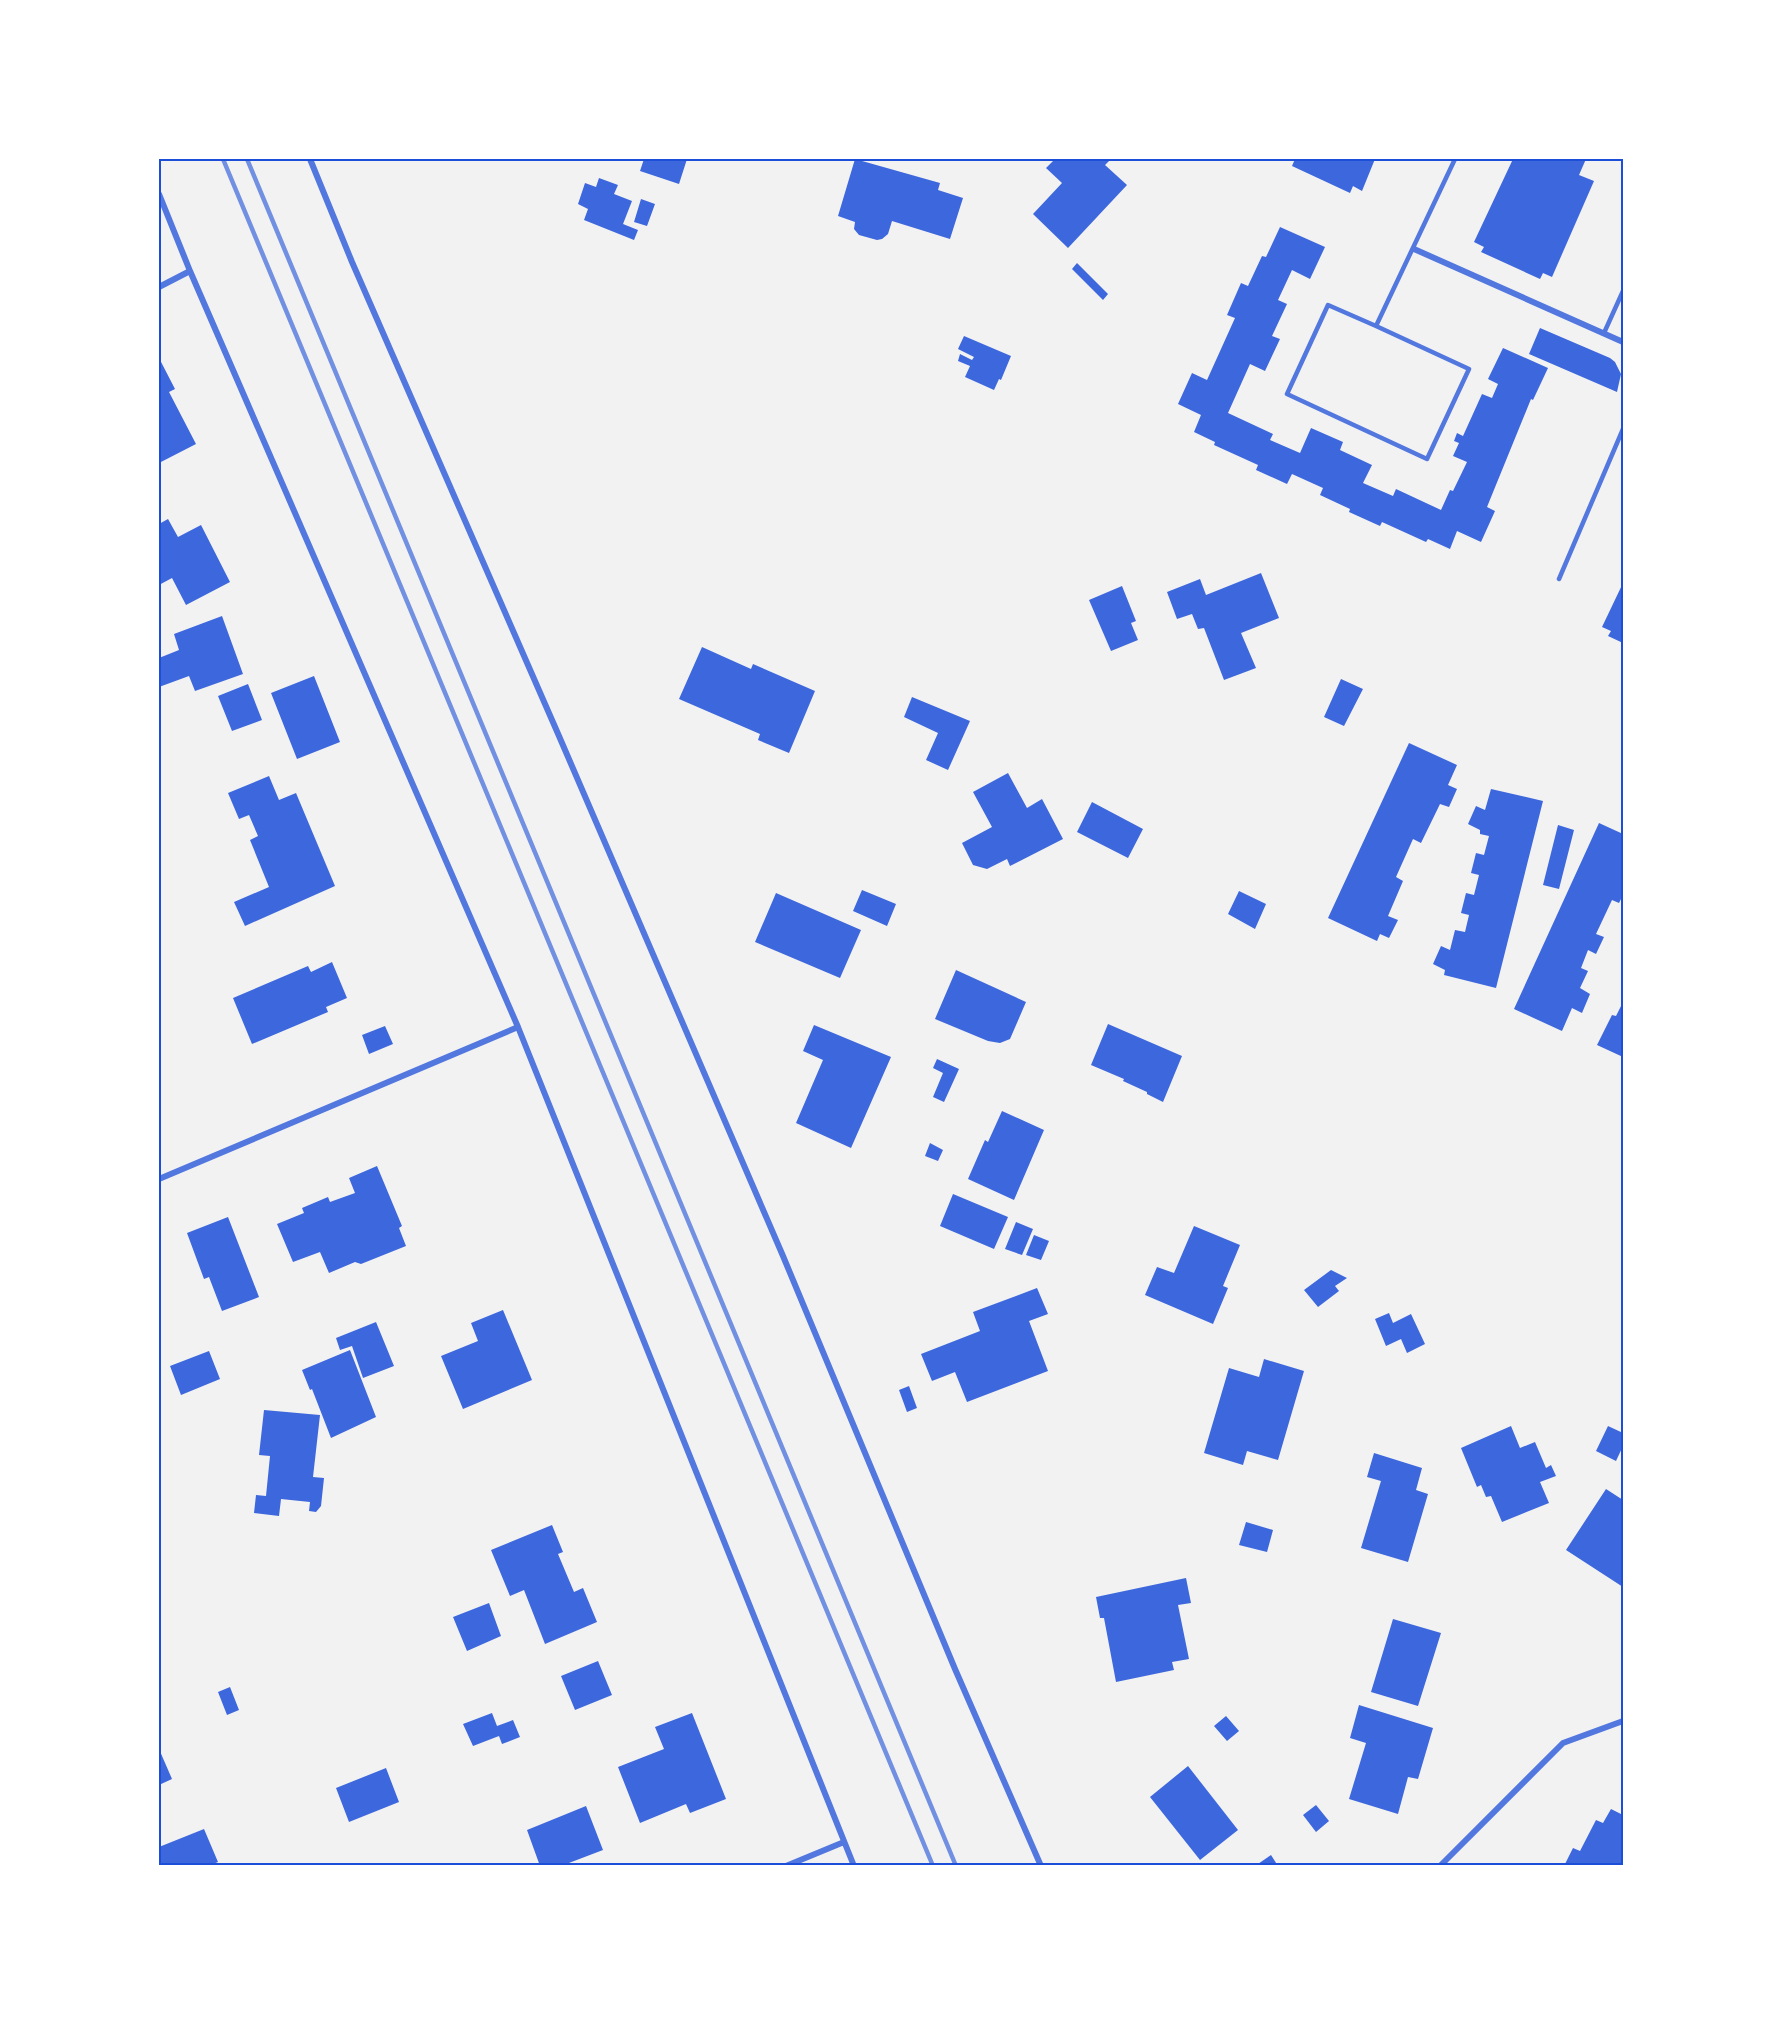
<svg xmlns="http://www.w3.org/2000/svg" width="1782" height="2025" font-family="'Source Sans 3',sans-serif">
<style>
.building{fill:#3d67dc}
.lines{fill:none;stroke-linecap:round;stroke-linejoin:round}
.service{stroke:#5277de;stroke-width:4.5}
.minor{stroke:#5277de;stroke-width:6}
.rail{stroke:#7290e2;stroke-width:4.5}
.neatline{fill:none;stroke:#1d4ed8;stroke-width:2}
</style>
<rect width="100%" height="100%" fill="#f2f2f2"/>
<!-- building -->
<path class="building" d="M644 159H687L679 184 640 171Z
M855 159 940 183 938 190 963 198 950 239 892 221 888 234 882 239 877 240 859 235 854 229 855 222 838 216Z
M1055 159H1111L1105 165 1127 185 1068 248 1033 214 1062 183 1046 168Z
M1295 159H1375L1362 191 1353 186 1350 193 1292 166Z
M1513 159H1586L1579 175 1594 181 1552 277 1543 273 1540 279 1481 252 1484 247 1474 242Z
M599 178 618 185 614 194 632 201 623 224 638 230 634 240 584 220 588 209 578 204 585 183 596 187Z
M641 199 655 204 647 226 634 222Z
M1280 227 1325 247 1310 279 1292 270 1278 300 1287 304 1272 336 1280 339 1265 371 1250 364 1228 413 1273 434 1270 440 1300 453 1311 428 1343 442 1340 450 1372 465 1363 483 1393 496 1396 489 1441 510 1450 490 1453 491 1467 462 1453 456 1459 443 1454 441 1457 433 1463 436 1482 394 1492 398 1498 384 1488 379 1503 348 1548 368 1533 400 1531 399 1487 507 1495 511 1481 542 1457 531 1450 549 1428 539 1426 542 1382 522 1380 526 1349 512 1350 509 1320 495 1323 488 1292 474 1287 484 1256 470 1258 465 1214 445 1215 442 1194 432 1201 415 1178 404 1192 373 1207 380 1235 318 1227 315 1241 283 1248 286 1262 256 1266 257Z
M1077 263 1108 294 1103 300 1072 269Z
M1540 328 1610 358 1615 362 1621 374 1617 392 1529 354Z
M964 336 1011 356 1001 380 999 379 994 390 965 377 970 366 958 361 960 354 972 360 974 357 958 349Z
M159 358 175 389 169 392 196 444 159 463Z
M168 519 178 537 201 525 230 582 186 605 172 578 159 585V524Z
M1261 573 1279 618 1241 633 1256 668 1224 680 1204 628 1198 629 1192 614 1177 619 1167 592 1200 579 1206 595Z
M1623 583V643L1608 636 1611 631 1602 627Z
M1122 586 1136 621 1131 623 1138 640 1111 651 1089 600Z
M222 616 243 674 195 691 189 676 159 687V658L179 650 174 634Z
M702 647 751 669 753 664 815 691 789 753 758 740 760 734 679 699Z
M314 676 340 742 297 759 271 693Z
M1341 679 1363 689 1344 726 1324 717Z
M248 684 262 720 232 731 218 696Z
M912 697 970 721 948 770 926 760 938 733 904 717Z
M1409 743 1457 765 1448 785 1457 789 1449 807 1440 804 1421 843 1413 839 1396 877 1403 881 1388 916 1398 920 1389 938 1380 934 1377 941 1328 918Z
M1008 773 1027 808 1042 799 1063 839 1010 866 1007 859 987 869 973 865 962 843 992 827 973 792Z
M269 776 279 800 296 793 335 886 245 926 234 902 269 887 250 840 258 836 249 815 239 819 228 793Z
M1491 789 1543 801 1496 988 1444 975 1445 970 1433 964 1441 946 1450 950 1455 930 1465 932 1469 915 1461 913 1466 893 1474 895 1479 875 1471 873 1476 853 1484 855 1489 836 1480 834V830L1468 824 1476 806 1485 810Z
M1092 802 1143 829 1128 858 1077 832Z
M1599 823 1623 834V895L1619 903 1612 900 1596 934 1604 937 1596 954 1588 950 1581 968 1588 971 1580 988 1590 994 1582 1013 1572 1008 1562 1031 1514 1009Z
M1558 825 1574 830 1559 889 1543 885Z
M862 890 896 904 887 926 853 911Z
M1239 891 1266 904 1255 929 1228 914Z
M776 893 861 930 840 978 755 942Z
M332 962 347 998 326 1007 328 1012 252 1044 233 998 308 966 311 972Z
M956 970 1026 1002 1010 1039 1000 1043 988 1041 935 1019Z
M1623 1002V1057L1597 1045 1612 1015 1616 1016Z
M1108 1024 1182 1056 1163 1102 1147 1094V1092L1123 1081 1124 1079 1091 1065Z
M814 1025 891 1057 851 1148 796 1123 823 1060 803 1051Z
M385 1026 393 1044 369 1054 362 1035Z
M937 1059 959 1069 944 1102 933 1097 943 1073 933 1068Z
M1002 1111 1044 1130 1014 1200 968 1179 985 1140 988 1142Z
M930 1143 943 1150 938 1161 925 1156Z
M377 1166 402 1226 399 1228 406 1246 361 1264 355 1262 329 1273 320 1252 293 1262 277 1224 304 1213 302 1208 328 1197 330 1202 355 1193 349 1178Z
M953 1194 1008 1217 994 1249 940 1226Z
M228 1217 259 1297 222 1311 209 1277 204 1279 187 1233Z
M1016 1222 1033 1229 1022 1255 1005 1249Z
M1194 1226 1240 1245 1223 1286 1228 1288 1213 1324 1145 1295 1157 1267 1174 1273Z
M1034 1235 1049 1241 1041 1260 1026 1255Z
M1331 1270 1347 1278 1335 1286 1339 1291 1318 1307 1304 1290Z
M1037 1288 1048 1314 1029 1321 1048 1371 967 1402 955 1372 932 1381 921 1354 980 1331 973 1312Z
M503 1310 532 1380 463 1409 441 1356 478 1341 471 1323Z
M1389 1313 1393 1323 1411 1314 1425 1344 1407 1353 1401 1339 1386 1346 1375 1319Z
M376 1322 394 1366 363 1378 352 1346 340 1350 336 1338Z
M350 1350 376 1417 331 1438 312 1389 310 1390 302 1370Z
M209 1351 220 1379 181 1395 170 1366Z
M1264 1359 1304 1371 1278 1460 1247 1451 1243 1465 1204 1453 1229 1368 1259 1377Z
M909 1386 917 1408 907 1412 899 1390Z
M264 1410 320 1415 313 1477 324 1478 321 1506 316 1512 309 1511 310 1502 281 1499 279 1516 254 1513 256 1495 266 1496 270 1456 259 1455Z
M1511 1426 1520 1448 1535 1442 1546 1468 1551 1465 1556 1476 1540 1482 1549 1503 1502 1522 1491 1496 1486 1497 1481 1485 1477 1487 1461 1448Z
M1608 1426 1623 1433V1446L1616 1461 1596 1451Z
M1374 1453 1422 1468 1416 1490 1428 1494 1408 1562 1361 1548 1381 1481 1367 1477Z
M1606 1489 1623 1500V1587L1566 1550Z
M1246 1522 1273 1530 1267 1552 1239 1545Z
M552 1525 563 1552 558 1554 574 1592 583 1588 597 1622 545 1644 524 1590 510 1596 491 1550Z
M1186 1578 1191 1603 1178 1605 1189 1659 1172 1662 1174 1670 1116 1682 1104 1618H1100L1096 1597Z
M489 1603 501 1636 467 1651 453 1617Z
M1393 1619 1441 1633 1418 1706 1371 1692Z
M598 1661 612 1695 575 1710 561 1676Z
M230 1687 239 1710 227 1715 218 1692Z
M1359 1705 1433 1728 1418 1779 1408 1777 1398 1814 1349 1799 1366 1743 1350 1738Z
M492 1713 497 1726 513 1720 520 1737 502 1744 499 1736 473 1746 463 1724Z
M692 1713 726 1799 690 1813 686 1804 640 1823 618 1767 664 1749 655 1727Z
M1226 1716 1239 1731 1227 1741 1214 1726Z
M159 1749 172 1779 159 1785Z
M1188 1766 1238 1830 1200 1860 1150 1797Z
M386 1768 399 1802 349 1822 336 1788Z
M1316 1805 1329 1821 1316 1832 1303 1815Z
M586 1806 603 1850 561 1866H540L527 1830Z
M1611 1809 1623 1815V1866H1564L1573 1848 1580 1851 1596 1820 1603 1823Z
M204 1829 218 1862 208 1866H159V1847Z
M1271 1855 1278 1866H1255Z"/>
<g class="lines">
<!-- service -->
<path class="service" d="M1376 326 1469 369 1427 459 1287 394 1328 305 1376 326 1455 159
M1604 333 1623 291
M1559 579 1623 429"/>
<!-- minor -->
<path class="minor" d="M310 159 352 262 559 736 783 1256 955 1669 1041 1866
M159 194 190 271 518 1027 854 1866
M1414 249 1623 342
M159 287 190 271
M159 1179 518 1027
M786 1866 844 1842
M1440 1866 1563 1743 1623 1721"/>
<!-- rail -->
<path class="rail" d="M223 159 933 1866
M247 159 956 1866"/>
</g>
<!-- border -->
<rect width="1782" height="2025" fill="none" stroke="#ffffff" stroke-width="321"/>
<rect x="160" y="160" width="1462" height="1704" class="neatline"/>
</svg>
